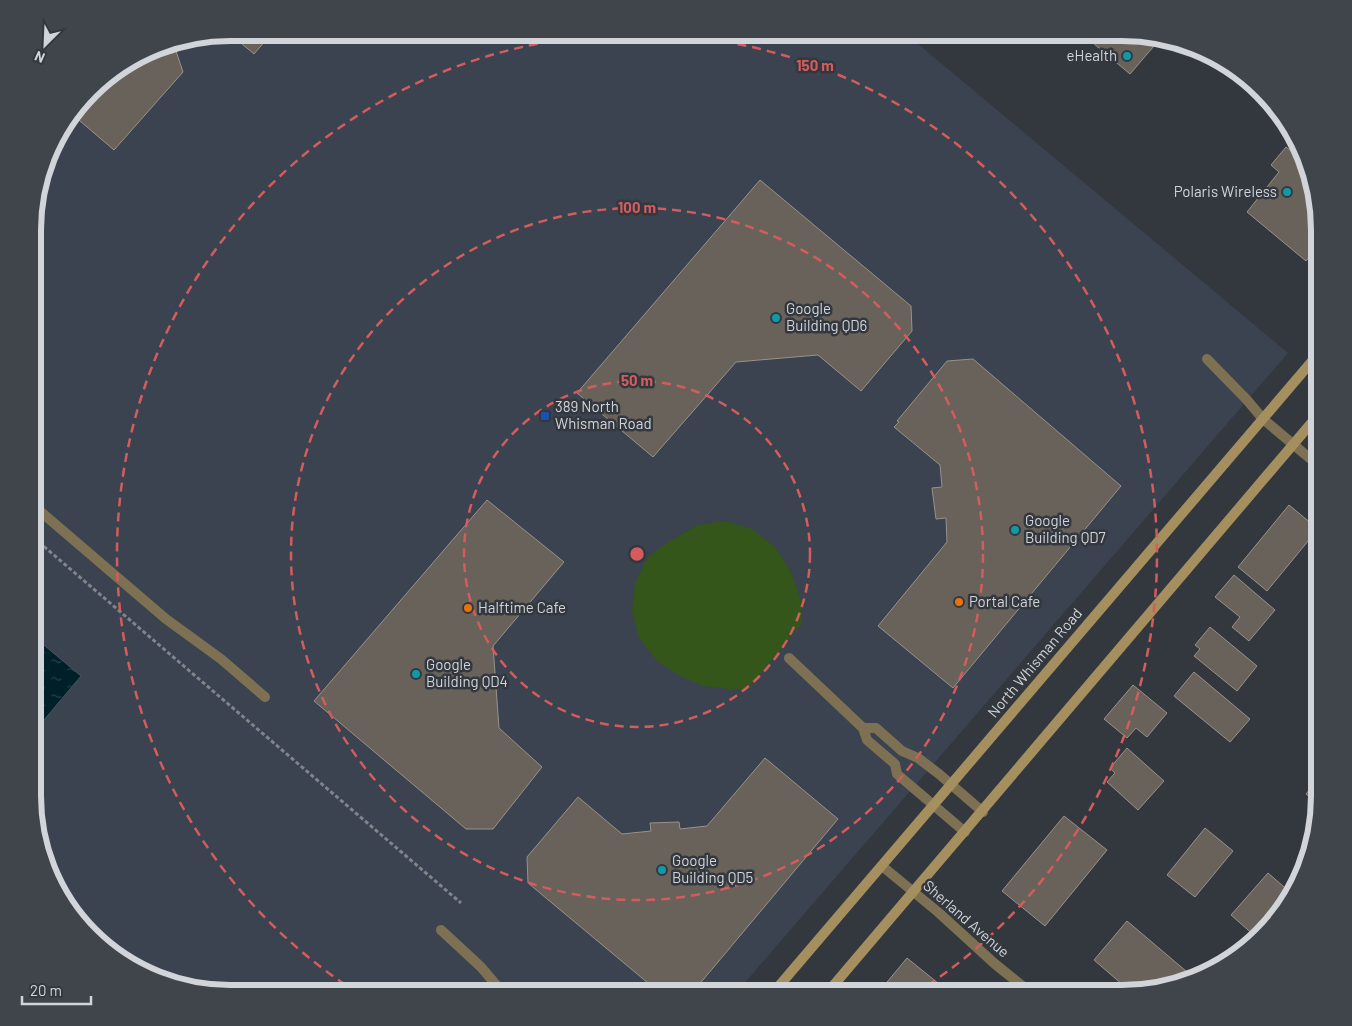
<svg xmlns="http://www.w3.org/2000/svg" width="1352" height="1026" font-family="Barlow,sans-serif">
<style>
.built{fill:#3a434f}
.grass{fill:#34561a}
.water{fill:url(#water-ripples);stroke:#3f565e}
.building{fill:#68625a;stroke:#99928a}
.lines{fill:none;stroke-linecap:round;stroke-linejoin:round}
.path{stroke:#81858b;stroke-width:3;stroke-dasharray:4 2.5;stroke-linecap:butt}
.service{stroke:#7e7052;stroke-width:10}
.minor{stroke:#7e7052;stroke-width:10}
.secondary{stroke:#a68f5f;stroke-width:10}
.ring{fill:none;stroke:#d45c5d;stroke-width:2.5;stroke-dasharray:9 6}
.culture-dot{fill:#0f9aa8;stroke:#33383f;stroke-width:2}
.transit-dot{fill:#1a4fb4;stroke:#33383f;stroke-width:2}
.food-dot{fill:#e8710a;stroke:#33383f;stroke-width:2}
.labels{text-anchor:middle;stroke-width:5;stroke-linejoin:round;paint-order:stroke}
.poi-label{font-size:15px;fill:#d1d4d9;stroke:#33383f;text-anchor:start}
.street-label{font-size:15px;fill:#d1d4d9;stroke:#33383f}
.rim{fill:none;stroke:#d1d4d9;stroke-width:6}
.centre{fill:#d45c5d;stroke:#33383f;stroke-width:2.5}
.ring-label{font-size:15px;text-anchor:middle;font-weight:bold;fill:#d45c5d;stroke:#33383f;stroke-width:5;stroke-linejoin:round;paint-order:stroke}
</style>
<defs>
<pattern id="water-ripples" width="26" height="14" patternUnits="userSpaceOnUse" patternTransform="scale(1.25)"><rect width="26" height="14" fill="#002029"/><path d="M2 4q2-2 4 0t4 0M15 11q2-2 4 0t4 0" fill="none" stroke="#244047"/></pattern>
</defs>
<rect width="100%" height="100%" fill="#33383f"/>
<!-- built -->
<path class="built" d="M230 33H905L1288 353 736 993H217L155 979 100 945 53 884 33 809 34 204 59 131 100 81 166 43Z"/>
<!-- grass -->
<path class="grass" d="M725 521 752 529 775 547 790 570 801 600 802 623 748 689H729L704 686 682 677 658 662 639 638 632 612 635 583 648 557 670 541 698 525Z"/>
<!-- water -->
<path class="water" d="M33 636 81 676 33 733Z"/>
<!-- building -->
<path class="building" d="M229 33 230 32 272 33 254 54Z
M1081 33H1135L1160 39 1130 74Z
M173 42 183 72 114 150 73 115 100 81 166 43Z
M1286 147 1295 154 1300 147 1319 230V245L1306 261 1247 212 1279 172 1271 165Z
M760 180 911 306 912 331 861 391 818 355 736 362 653 457 577 393Z
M973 359 1121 486 953 688 878 626 947 542 946 518 936 519 932 488 942 487 940 465 894 427 899 422 897 421 947 361Z
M487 500 564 562 493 646 499 728 542 767 493 829H466L314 701Z
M1289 505 1318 529 1267 591 1238 567Z
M1319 566V582L1311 575Z
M1234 575 1275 610 1249 641 1232 627 1240 617 1215 597Z
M1210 627 1257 666 1237 691 1194 656 1200 649 1195 645Z
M1194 672 1250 719 1230 742 1174 696Z
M1133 685 1167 713 1147 737 1136 728 1127 738 1104 719Z
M1127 748 1164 781 1138 810 1107 782 1115 773 1110 768Z
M765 758 838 819 692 993H660L528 883 527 857 578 797 622 834 651 831 650 823 679 822 680 829 707 826Z
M1319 778V805L1306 794Z
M1064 816 1107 850 1045 926 1002 891Z
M1205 828 1233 851 1195 897 1167 875Z
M1268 873 1291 893 1271 926 1256 937 1231 915Z
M1127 921 1193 977 1131 992 1094 960Z
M907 958 949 992 948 993H878Z"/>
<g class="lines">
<!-- path -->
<path class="path" d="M34 538 461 903"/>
<!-- service -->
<path class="service" d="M1207 359 1247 400 1263 419
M34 506 166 619 221 659 265 697
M789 658 863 728 867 740 895 764 897 774 965 832
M863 728H876L902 751 918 758 939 774 983 812
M441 930 481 967 503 993"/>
<!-- minor -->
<path class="minor" d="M1263 419 1319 466
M882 866 938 912 995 964 1031 993"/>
<!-- secondary -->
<path class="secondary" d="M773 993 1319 353
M827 993 1319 414"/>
</g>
<!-- distance rings -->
<g class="ring">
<circle cx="637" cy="554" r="173"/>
<circle cx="637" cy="554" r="346"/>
<path d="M358 993A520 520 0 1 1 916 993"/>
</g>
<!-- markers -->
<g class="culture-dot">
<circle cx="1127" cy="56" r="5"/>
<circle cx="1287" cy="192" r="5"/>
<circle cx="776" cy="318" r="5"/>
<circle cx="1015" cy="530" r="5"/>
<circle cx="416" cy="674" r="5"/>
<circle cx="662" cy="870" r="5"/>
</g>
<rect class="transit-dot" x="540" y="411" width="10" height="10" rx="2.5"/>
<g class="food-dot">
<circle cx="959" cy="602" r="5"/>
<circle cx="468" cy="608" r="5"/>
</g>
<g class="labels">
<!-- poi labels -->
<g class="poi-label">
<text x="1117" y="61" text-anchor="end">eHealth</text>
<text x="1277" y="197" text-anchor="end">Polaris Wireless</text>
<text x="786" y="314">Google<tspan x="786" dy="17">Building QD6</tspan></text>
<text x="555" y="412">389 North<tspan x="555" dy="17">Whisman Road</tspan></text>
<text x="1025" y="526">Google<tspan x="1025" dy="17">Building QD7</tspan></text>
<text x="969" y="607">Portal Cafe</text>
<text x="478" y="613">Halftime Cafe</text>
<text x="426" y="670">Google<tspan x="426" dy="17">Building QD4</tspan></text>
<text x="672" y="866">Google<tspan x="672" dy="17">Building QD5</tspan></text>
</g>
<!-- street labels -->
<g class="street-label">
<text transform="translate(1035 663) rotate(-50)" y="5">North Whisman Road</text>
<text transform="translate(966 919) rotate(41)" y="5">Sherland Avenue</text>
</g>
</g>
<!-- crop -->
<path d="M0 0H1352V1026H0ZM230 41H1122A189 189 0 0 1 1311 230V796A189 189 0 0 1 1122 985H230A189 189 0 0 1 41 796V230A189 189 0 0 1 230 41Z" fill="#40444b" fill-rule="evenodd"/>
<path class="rim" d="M230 41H1122A189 189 0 0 1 1311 230V796A189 189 0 0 1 1122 985H230A189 189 0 0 1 41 796V230A189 189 0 0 1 230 41Z"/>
<circle cx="637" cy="554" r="8" class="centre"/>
<g class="ring-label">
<text x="815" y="71">150 m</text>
<text x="637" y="213">100 m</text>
<text x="637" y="386">50 m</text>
</g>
<!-- north arrow -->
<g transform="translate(45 45) rotate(204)" stroke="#33383f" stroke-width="4" paint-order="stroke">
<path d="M0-4L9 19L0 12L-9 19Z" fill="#d1d4d9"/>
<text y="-8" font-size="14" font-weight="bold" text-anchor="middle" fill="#d1d4d9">N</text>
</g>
<!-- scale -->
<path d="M22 996v8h69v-8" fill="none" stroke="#d1d4d9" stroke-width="2.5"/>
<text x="30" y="996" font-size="15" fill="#d1d4d9" stroke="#33383f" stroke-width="4" paint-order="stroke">20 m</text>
</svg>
